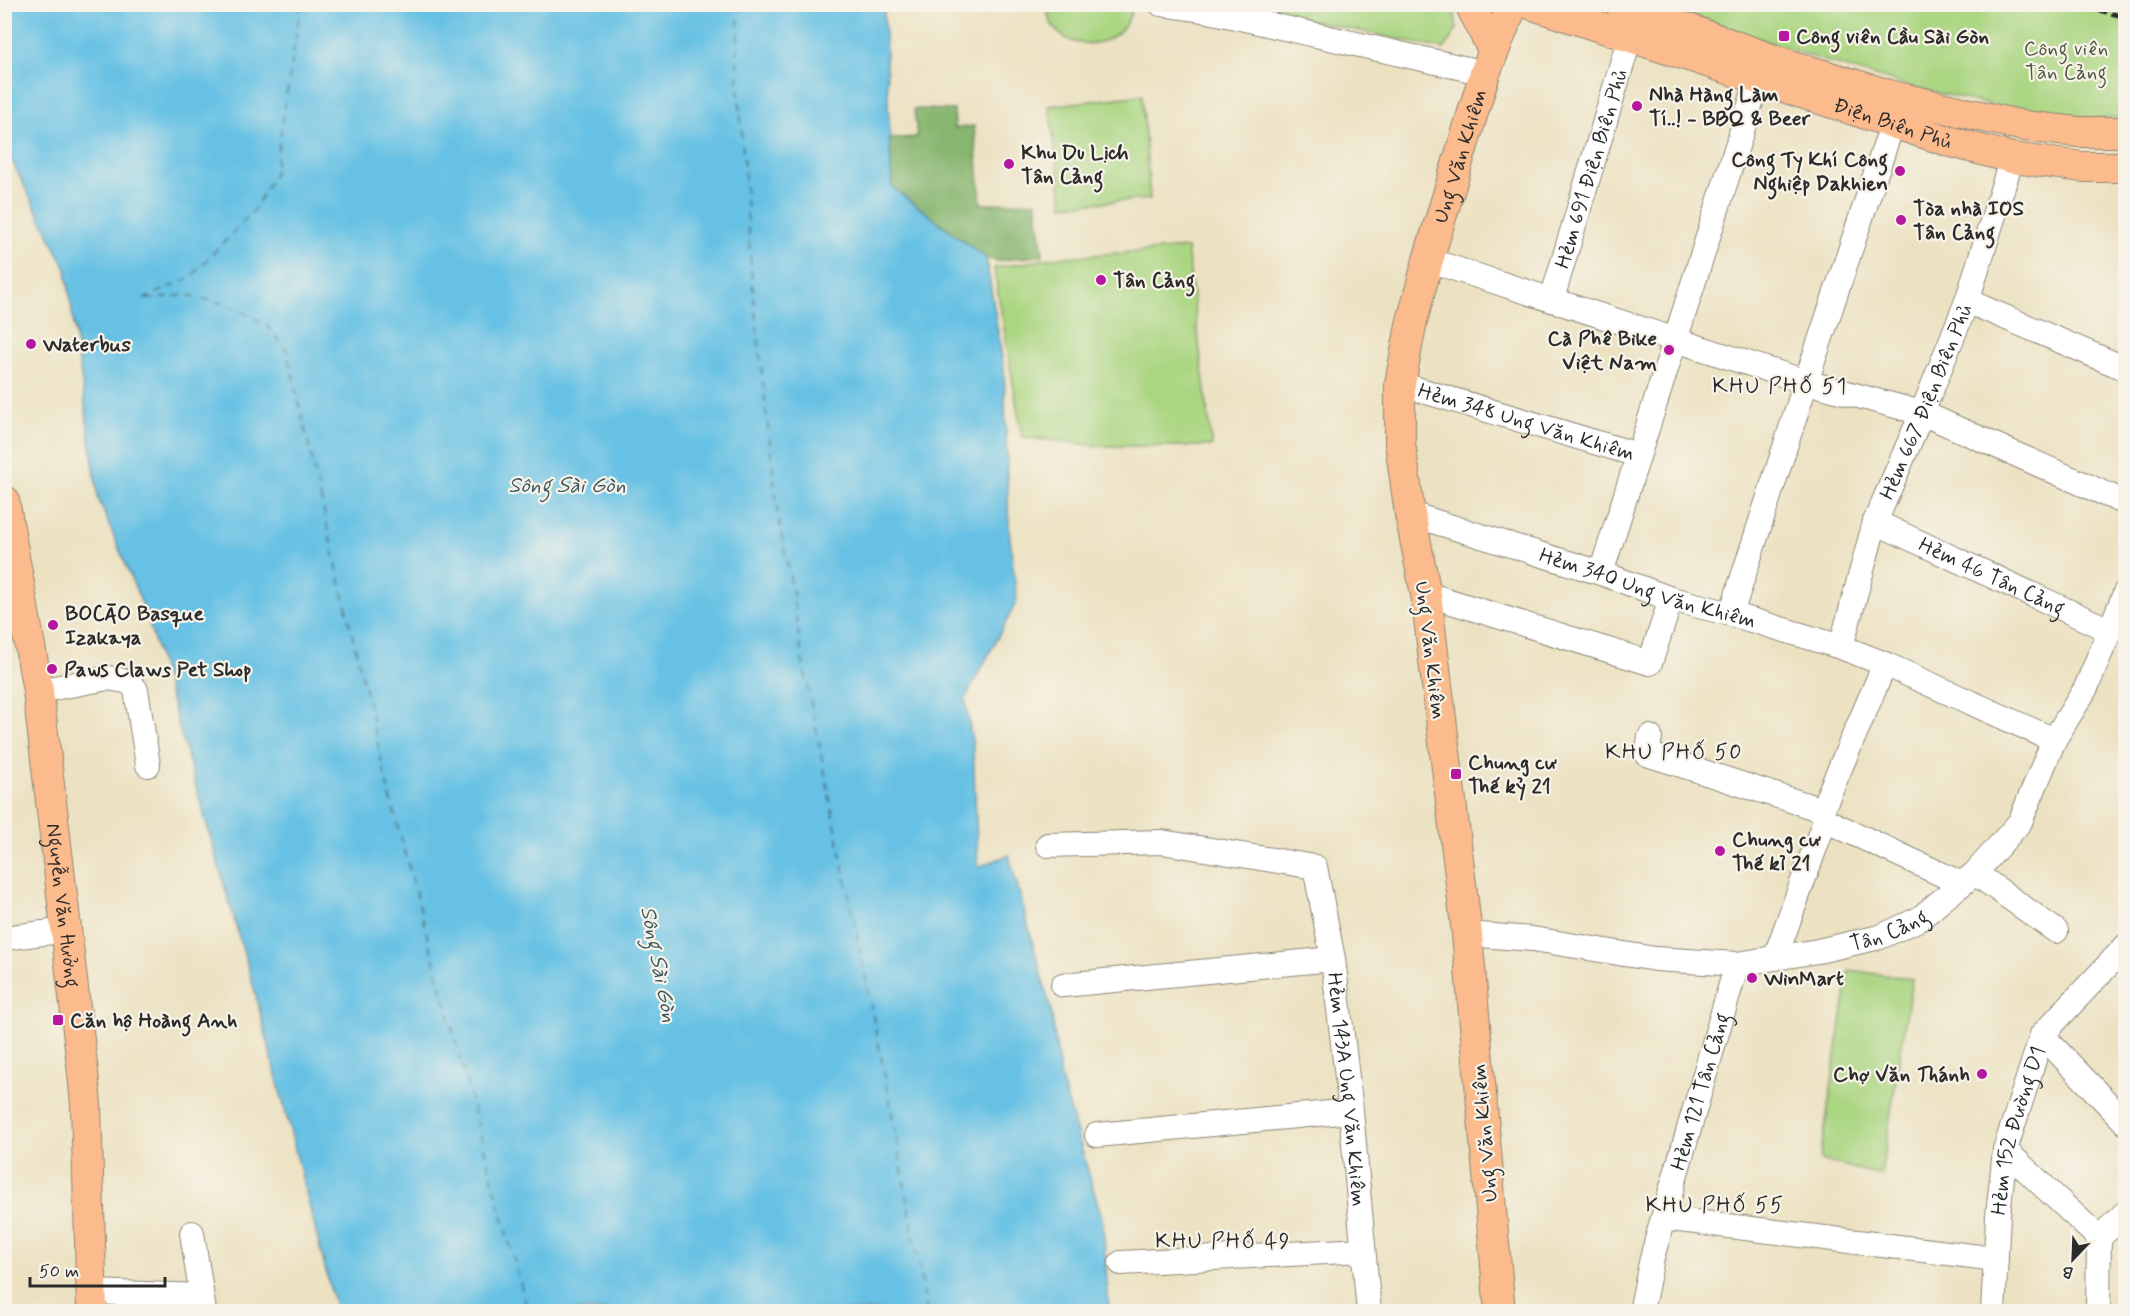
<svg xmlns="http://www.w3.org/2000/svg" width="2130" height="1316" font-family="Mynerve,sans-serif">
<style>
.green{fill:#aad581;stroke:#6a8056;stroke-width:1.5}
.forest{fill:#87b66f;stroke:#59704d;stroke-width:1.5}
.water{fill:#66c1e4;stroke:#487688;stroke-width:1.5}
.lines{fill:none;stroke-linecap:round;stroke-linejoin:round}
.ferry{stroke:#3d5862;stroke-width:1.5;stroke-dasharray:8 6;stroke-linecap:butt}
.minor-casing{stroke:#8c8676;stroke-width:26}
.major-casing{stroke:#8c8676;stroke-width:32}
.minor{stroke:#fff;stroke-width:24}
.major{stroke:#fbbb8d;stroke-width:30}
.rail{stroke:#2b2b2b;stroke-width:4.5;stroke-dasharray:9 4.5;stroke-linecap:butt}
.poi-dot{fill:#b5179e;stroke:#f7f3e8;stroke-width:2}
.labels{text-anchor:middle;stroke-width:4.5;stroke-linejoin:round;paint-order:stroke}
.poi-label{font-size:21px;font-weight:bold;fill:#2b2b2b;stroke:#f7f3e8;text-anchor:start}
.park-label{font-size:21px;fill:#4b5640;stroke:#f7f3e8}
.street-label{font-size:21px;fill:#2b2b2b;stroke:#f7f3e8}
.neighbourhood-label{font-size:22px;letter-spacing:1.5px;fill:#2b2b2b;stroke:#f7f3e8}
.water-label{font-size:22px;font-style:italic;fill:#3d5862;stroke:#f7f3e8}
</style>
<rect width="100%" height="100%" fill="#f7f3e8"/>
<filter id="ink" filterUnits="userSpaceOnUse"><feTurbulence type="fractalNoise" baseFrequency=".0167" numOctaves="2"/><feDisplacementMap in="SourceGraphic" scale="12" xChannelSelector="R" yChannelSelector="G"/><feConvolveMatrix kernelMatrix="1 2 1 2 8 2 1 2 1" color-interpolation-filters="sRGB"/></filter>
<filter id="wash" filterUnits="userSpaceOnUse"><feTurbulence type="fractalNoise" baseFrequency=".008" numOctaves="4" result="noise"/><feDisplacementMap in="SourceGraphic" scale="24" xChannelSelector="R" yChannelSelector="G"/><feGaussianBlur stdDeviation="1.35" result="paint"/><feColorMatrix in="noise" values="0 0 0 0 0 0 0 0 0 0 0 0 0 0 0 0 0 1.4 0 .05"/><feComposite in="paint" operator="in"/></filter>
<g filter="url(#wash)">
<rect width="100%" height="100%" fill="#ece2c2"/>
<!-- green -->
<path class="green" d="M1047 5V4L1133 5C1125 57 1048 56 1047 5Z
M1270 5H1453L1457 29 1444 49 1271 12Z
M1663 5H2125V117C2076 123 2025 112 1977 102 1869 79 1767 42 1663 5Z
M1142 95 1150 199 1063 205 1049 106Z
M1187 248 1212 446H1099L1022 437 994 268 1052 258Z
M1849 970 1912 979 1881 1175 1820 1160Z"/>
<!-- forest -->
<path class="forest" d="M914 109 954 110 955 128 974 126 981 204 1036 202 1043 255 997 261 986 258 892 187 890 139 917 137Z"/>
<!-- water -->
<path class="water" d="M5 4 885 5 884 13 892 187 986 258 1004 370 1009 529 1017 601 965 699 973 746 978 867 1009 855 1051 1010 1061 1079 1103 1222 1109 1311H336L255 992 147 616 98 498 66 269 5 147Z"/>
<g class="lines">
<!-- ferry -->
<path class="ferry" d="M301 4 274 174 254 210 191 277 142 300 188 295 229 305 266 324 287 351 388 789 528 1312
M739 4 737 66 752 282 778 516 792 588 802 658 891 1107 927 1312"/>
</g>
</g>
<g filter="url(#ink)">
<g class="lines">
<!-- minor casing -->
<g class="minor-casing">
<g id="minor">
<path d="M1161 4 1209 11 1485 73"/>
<path d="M1428 260 1806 382 1922 413 2126 503"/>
<path id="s1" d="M1552 299 1630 37"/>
<path d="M1967 301 2126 369"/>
<path id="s2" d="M1400 384 1638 455"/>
<path id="s3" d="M1410 514 1601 573 1671 599 1731 614 1841 647 1885 664 2054 740"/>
<path id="s4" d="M1875 522 2109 630"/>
<path d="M1601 573 1758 80"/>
<path d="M1426 594 1650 663 1671 599"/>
<path d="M1731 614 1806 382 1892 125"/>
<path id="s5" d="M1841 647 1875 522 1922 413 1967 301 2012 158"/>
<path d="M38 691 108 678 130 682 136 690 148 765"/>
<path d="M1650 737 1647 754 1822 810 1825 820 1962 884"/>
<path d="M1822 810 1885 664"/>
<path id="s6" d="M1048 845 1162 842 1315 867 1333 959 1351 1111 1369 1312"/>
<path d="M1975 873 2056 931"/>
<path id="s7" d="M1467 934 1533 939 1655 959 1737 964 1818 951 1880 937 1919 919 1975 873 2020 822 2054 740 2086 688 2126 591"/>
<path d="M4 938 67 930"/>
<path d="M1775 958 1825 820"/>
<path d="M1063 985 1333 959"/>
<path d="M2042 1035 2126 1123"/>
<path d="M1097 1135 1351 1111"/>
<path d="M2005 1150 2099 1238 2098 1312"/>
<path id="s8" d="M1663 1218 1737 964"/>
<path d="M192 1233 204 1311"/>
<path d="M2099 1238 2126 1212"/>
<path d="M1121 1263 1363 1250"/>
<path d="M93 1292 201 1296"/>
<path d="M1641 1312 1652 1258 1663 1218 1996 1259"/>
<path id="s9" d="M1993 1312 1998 1215 2005 1150 2042 1035 2126 946"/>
</g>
</g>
<!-- major casing -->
<g class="major-casing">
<g id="major">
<path d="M1470 4 1493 50"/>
<path id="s10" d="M1530 4 1948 141 2012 158 2083 167H2126"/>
<path d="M1620 4 1774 60 1893 96 2024 126 2078 132H2126"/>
<path id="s11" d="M4 500 38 691 83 1073 86 1105 92 1312"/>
<path id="s12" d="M1500 1312 1467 934 1426 594 1410 514 1400 443V384L1411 325 1428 260 1485 73 1513 4"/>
</g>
</g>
<!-- minor -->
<use href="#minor" class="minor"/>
<!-- major -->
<use href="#major" class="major"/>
<!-- rail -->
<path class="rail" d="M2072 4 2126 17
M2118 4 2126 6"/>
</g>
</g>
<!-- markers -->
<g class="poi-dot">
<rect x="1778" y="30" width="12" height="12" rx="3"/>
<circle cx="1637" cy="106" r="6"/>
<circle cx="1009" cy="164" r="6"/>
<circle cx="1900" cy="171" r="6"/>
<circle cx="1901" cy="220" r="6"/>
<circle cx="1101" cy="280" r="6"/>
<circle cx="31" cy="344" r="6"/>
<circle cx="1669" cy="350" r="6"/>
<circle cx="53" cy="625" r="6"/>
<circle cx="52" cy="669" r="6"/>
<rect x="1450" y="768" width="12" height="12" rx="3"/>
<circle cx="1720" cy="851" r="6"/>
<circle cx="1752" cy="978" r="6"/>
<rect x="52" y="1014" width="12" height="12" rx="3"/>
<circle cx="1982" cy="1074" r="6"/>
</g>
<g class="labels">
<!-- poi labels -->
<g class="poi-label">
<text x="1796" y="43">Công viên Cầu Sài Gòn</text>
<text x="1649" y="101">Nhà Hàng Làm<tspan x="1649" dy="24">Tí..! - BBQ &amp; Beer</tspan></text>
<text x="1021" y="159">Khu Du Lịch<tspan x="1021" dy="24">Tân Cảng</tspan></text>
<text x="1888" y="166" text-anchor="end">Công Ty Khí Công<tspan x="1888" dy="24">Nghiệp Dakhien</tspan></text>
<text x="1913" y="215">Tòa nhà IOS<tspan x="1913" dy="24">Tân Cảng</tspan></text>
<text x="1113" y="287">Tân Cảng</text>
<text x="1657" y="345" text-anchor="end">Cà Phê Bike<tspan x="1657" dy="24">Việt Nam</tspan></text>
<text x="43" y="351">Waterbus</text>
<text x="65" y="620">BOCĀO Basque<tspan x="65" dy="24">Izakaya</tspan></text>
<text x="64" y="676">Paws Claws Pet Shop</text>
<text x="1468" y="769">Chung cư<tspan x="1468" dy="24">Thế kỷ 21</tspan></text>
<text x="1732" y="846">Chung cư<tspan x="1732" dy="24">Thế kỉ 21</tspan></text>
<text x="1764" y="985">WinMart</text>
<text x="70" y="1027">Căn hộ Hoàng Anh</text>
<text x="1970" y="1081" text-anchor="end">Chợ Văn Thánh</text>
</g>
<!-- park labels -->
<g class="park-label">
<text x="2066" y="55">Công viên<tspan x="2066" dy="24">Tân Cảng</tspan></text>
</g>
<!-- street labels -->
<g class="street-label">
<text dy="7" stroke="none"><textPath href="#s10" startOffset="382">Điện Biên Phủ</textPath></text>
<text dy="7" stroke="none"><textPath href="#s12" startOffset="1170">Ung Văn Khiêm</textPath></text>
<text dy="7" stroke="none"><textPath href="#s1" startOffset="136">Hẻm 691 Điện Biên Phủ</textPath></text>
<text dy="7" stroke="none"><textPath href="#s5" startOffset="260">Hẻm 667 Điện Biên Phủ</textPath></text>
<text dy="7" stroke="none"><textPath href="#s2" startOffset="132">Hẻm 348 Ung Văn Khiêm</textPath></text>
<text dy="7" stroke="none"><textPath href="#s4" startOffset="129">Hẻm 46 Tân Cảng</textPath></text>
<text dy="7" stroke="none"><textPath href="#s3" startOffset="249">Hẻm 340 Ung Văn Khiêm</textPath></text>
<text transform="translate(1431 650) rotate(83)" y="7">Ung Văn Khiêm</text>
<text dy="7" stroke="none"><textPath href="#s11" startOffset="410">Nguyễn Văn Hưởng</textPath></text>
<text dy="7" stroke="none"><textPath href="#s7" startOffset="428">Tân Cảng</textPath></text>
<text dy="7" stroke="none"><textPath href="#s6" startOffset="494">Hẻm 143A Ung Văn Khiêm</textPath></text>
<text dy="7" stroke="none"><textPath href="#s8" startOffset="132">Hẻm 121 Tân Cảng</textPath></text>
<text dy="7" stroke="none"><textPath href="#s9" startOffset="184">Hẻm 152 Đường D1</textPath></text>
<text transform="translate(1484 1133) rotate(-95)" y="7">Ung Văn Khiêm</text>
</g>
<!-- neighbourhood labels -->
<g class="neighbourhood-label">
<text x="1780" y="393">KHU PHỐ 51</text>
<text x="1674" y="759">KHU PHỐ 50</text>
<text x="1715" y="1212">KHU PHỐ 55</text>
<text x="1223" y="1248">KHU PHỐ 49</text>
</g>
<!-- water labels -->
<g class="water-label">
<text x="567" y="492">Sông Sài Gòn</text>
<text transform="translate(660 964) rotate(79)" y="8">Sông Sài Gòn</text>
</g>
</g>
<!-- margin -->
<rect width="2130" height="1316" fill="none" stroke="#f7f3e8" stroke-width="24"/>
<!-- north arrow -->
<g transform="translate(2073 1259) rotate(203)" stroke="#f7f3e8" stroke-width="4.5" paint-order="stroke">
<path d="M0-4.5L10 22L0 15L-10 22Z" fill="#2b2b2b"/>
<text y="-9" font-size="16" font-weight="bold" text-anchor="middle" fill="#2b2b2b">B</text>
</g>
<!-- scale -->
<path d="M30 1277v9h135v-9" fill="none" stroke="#2b2b2b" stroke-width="3"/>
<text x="39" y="1277" font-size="18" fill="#2b2b2b" stroke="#f7f3e8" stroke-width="4.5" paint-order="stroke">50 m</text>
</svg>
